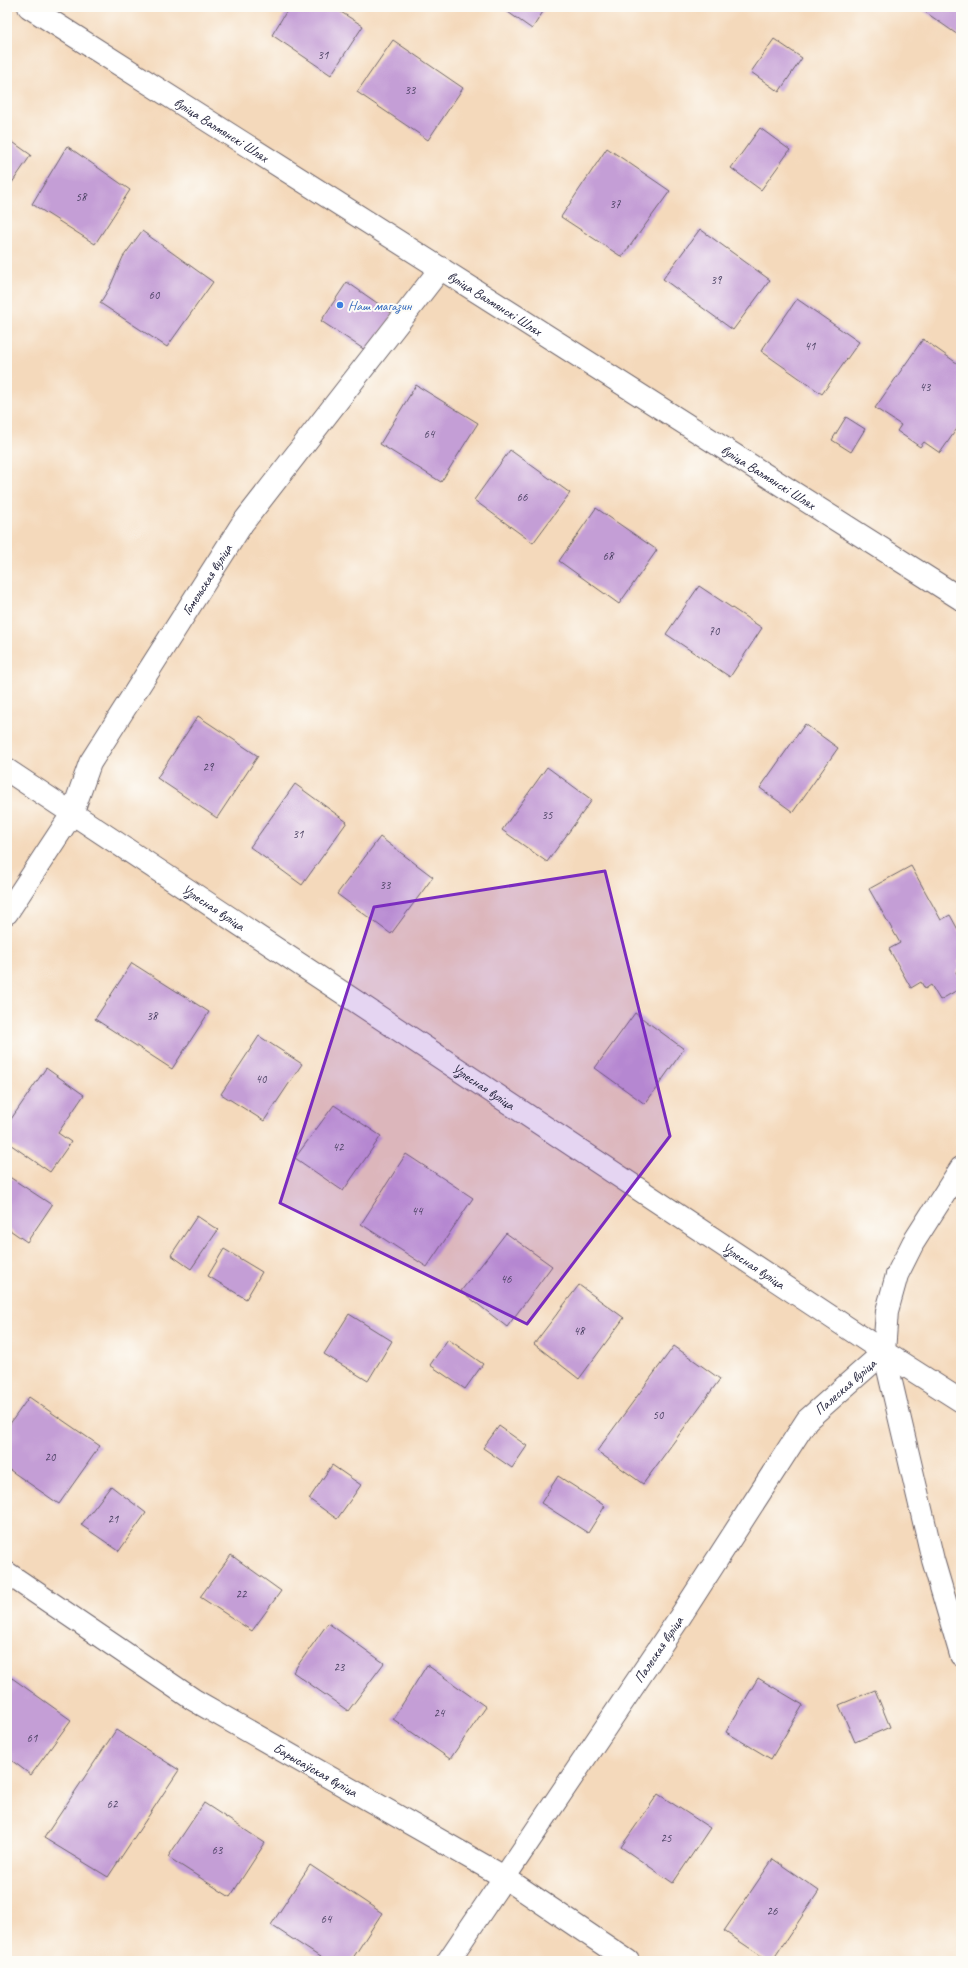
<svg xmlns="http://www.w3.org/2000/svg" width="968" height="1968" font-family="Caveat,sans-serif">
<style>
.building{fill:#c49ed6}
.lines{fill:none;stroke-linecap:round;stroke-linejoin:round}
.minor-casing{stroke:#6c6268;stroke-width:24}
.secondary-casing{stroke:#6c6268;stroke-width:24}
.minor{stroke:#fff;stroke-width:22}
.secondary{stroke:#fff;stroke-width:22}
.marked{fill:#7b2cbf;fill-opacity:0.2;stroke:#7b2cbf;stroke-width:3;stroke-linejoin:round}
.shop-dot{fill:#3f7fe0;stroke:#fdfcf7;stroke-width:1.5}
.labels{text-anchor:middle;stroke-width:4;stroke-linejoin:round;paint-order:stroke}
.number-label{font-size:12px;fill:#4a4162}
.street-label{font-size:14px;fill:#22223b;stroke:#fdfcf7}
.shop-label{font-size:14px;fill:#366cbe;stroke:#fdfcf7;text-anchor:start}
</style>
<rect width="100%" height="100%" fill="#fdfcf7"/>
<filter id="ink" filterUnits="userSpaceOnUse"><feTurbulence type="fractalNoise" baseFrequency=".025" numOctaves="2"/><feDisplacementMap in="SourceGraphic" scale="8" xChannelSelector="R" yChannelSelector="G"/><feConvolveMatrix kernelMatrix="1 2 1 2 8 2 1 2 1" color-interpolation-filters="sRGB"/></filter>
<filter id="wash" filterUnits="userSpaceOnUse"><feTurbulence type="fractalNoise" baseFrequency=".012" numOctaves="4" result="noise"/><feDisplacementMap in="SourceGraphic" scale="16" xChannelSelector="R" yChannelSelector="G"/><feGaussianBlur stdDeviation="0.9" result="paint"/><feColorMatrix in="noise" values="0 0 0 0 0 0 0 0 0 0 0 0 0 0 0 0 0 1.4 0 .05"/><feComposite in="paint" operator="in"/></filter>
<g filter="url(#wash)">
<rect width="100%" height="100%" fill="#f4d9bb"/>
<g id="blocks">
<!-- building -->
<path class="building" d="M289 7H333L363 26 331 75 272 35Z
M507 7H546L532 29 505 10Z
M918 7H961V31L958 35Z
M774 39 802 58 779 92 751 72Z
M393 40 463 88 428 140 357 92Z
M760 128 790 150 761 190 731 168Z
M7 138 31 155 7 190Z
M67 146 130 190 95 244 32 204Z
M607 148 670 191 622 257 561 217Z
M700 229 770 280 733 330 663 279Z
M142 231 213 282 167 347 100 303 110 287 123 257Z
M347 282 393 314 368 352 321 321Z
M797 299 859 342 822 394 761 351Z
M923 339 961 366V423L940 453 924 442 920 447 897 431 901 425 875 408Z
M416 385 478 423 441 482 380 444Z
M846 417 865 429 851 452 832 440Z
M510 450 570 493 533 543 474 500Z
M596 508 657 550 619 604 559 561Z
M699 586 762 628 730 677 666 634Z
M198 716 258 756 217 818 157 778Z
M805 724 838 748 793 812 760 788Z
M547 767 592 800 547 862 502 830Z
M295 784 347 822 302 885 250 847Z
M380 837 433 877 391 934 337 894Z
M911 866 941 920 950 915 961 935V960L958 961 961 968 956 972 961 981V988L940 1000 931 985 925 989 921 982 911 988 889 949 900 943 869 889Z
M132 963 209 1012 172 1069 95 1019Z
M635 1013 684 1049 645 1104 595 1068Z
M259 1036 302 1064 264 1121 221 1094Z
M46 1068 84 1095 58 1133 71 1142 50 1172 7 1142V1125Z
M334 1105 381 1136 343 1191 295 1158Z
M406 1154 473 1198 427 1267 361 1224Z
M8 1176 52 1205 27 1242 7 1228Z
M197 1216 218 1230 191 1269 171 1255Z
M506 1233 552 1266 507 1327 461 1291Z
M224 1249 262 1272 246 1299 208 1276Z
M579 1285 624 1318 579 1379 534 1344Z
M349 1314 392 1341 368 1381 324 1354Z
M448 1339 483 1364 465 1389 430 1365Z
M674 1346 720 1379 643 1484 597 1451Z
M29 1397 100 1446 59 1504 7 1468V1428Z
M499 1426 527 1446 512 1468 483 1448Z
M332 1465 361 1485 337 1519 309 1499Z
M558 1476 605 1506 588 1533 541 1503Z
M111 1486 146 1513 119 1551 81 1525Z
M231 1555 281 1591 252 1631 200 1597Z
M328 1623 384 1663 348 1711 293 1672Z
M427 1665 486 1707 450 1759 393 1719Z
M12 1678 71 1720 31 1775 7 1757V1685Z
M758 1678 803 1705 771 1759 726 1732Z
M875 1690 890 1727 855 1742 839 1705Z
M116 1730 179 1770 108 1877 44 1838Z
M658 1794 710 1828 673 1883 621 1847Z
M204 1803 265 1843 230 1897 168 1857Z
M773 1859 819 1891 772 1961H769L724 1931Z
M310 1865 382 1913 351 1961H326L271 1925Z"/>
</g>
</g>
<g filter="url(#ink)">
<use href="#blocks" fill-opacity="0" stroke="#6c6268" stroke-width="1"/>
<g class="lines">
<!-- minor casing -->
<g class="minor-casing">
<g id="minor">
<path id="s1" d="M7 770 884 1352 961 1401"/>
<path id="s2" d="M7 913 72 814 90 763 242 524 441 268"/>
<path id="s3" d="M7 1573 194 1700 504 1877 628 1961"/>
<path id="s4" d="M448 1961 680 1617 807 1420 884 1352"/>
</g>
</g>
<!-- secondary casing -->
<g class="secondary-casing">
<g id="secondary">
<path id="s5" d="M29 7 961 599"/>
<path d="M961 1168 913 1243 897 1275 887 1311 884 1352 933 1560 961 1655"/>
</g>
</g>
<!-- minor -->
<use href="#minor" class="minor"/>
<!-- secondary -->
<use href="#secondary" class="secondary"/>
</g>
</g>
<!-- marked area -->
<path class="marked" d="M605 871 670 1136 527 1324 280 1203 374 907Z"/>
<!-- markers -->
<circle class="shop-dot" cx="340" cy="305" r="4"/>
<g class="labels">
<!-- number labels -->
<g class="number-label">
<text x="323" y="59">31</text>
<text x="410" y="94">33</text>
<text x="81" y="201">58</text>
<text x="615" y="208">37</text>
<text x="716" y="284">39</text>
<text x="154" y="299">60</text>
<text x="810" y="350">41</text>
<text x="925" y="391">43</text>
<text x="429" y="438">64</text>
<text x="522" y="501">66</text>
<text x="608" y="560">68</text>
<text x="714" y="635">70</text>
<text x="208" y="771">29</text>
<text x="547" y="819">35</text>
<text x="298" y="838">31</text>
<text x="385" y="889">33</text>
<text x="152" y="1020">38</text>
<text x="261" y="1083">40</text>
<text x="338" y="1151">42</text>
<text x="417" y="1215">44</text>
<text x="506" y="1283">46</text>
<text x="579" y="1335">48</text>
<text x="658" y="1419">50</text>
<text x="50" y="1461">20</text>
<text x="113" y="1523">21</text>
<text x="241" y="1598">22</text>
<text x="339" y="1671">23</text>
<text x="439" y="1717">24</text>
<text x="32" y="1742">61</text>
<text x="112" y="1808">62</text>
<text x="666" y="1842">25</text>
<text x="217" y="1854">63</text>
<text x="772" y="1915">26</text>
<text x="326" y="1923">64</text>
</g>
<!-- street labels -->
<g class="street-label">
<text dy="5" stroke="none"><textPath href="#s5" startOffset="228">вуліца Валмянскі Шлях</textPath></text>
<text dy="5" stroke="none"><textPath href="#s5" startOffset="552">вуліца Валмянскі Шлях</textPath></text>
<text dy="5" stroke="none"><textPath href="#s5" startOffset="876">вуліца Валмянскі Шлях</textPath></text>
<text dy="5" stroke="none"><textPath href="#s2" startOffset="390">Гомельская вуліца</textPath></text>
<text dy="5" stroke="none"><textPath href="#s1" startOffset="248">Узлесная вуліца</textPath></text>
<text dy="5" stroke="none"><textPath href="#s1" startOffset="572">Узлесная вуліца</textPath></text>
<text dy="5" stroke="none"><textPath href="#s1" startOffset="896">Узлесная вуліца</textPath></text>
<text dy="5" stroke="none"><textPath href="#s4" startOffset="700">Палеская вуліца</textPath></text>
<text dy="5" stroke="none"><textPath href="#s4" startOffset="376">Палеская вуліца</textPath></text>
<text dy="5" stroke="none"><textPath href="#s3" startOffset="366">Барысаўская вуліца</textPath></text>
</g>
<!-- shop labels -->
<g class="shop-label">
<text x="348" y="310">Наш магазин</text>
</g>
</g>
<!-- margin -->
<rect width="968" height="1968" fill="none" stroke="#fdfcf7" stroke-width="24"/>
</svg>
